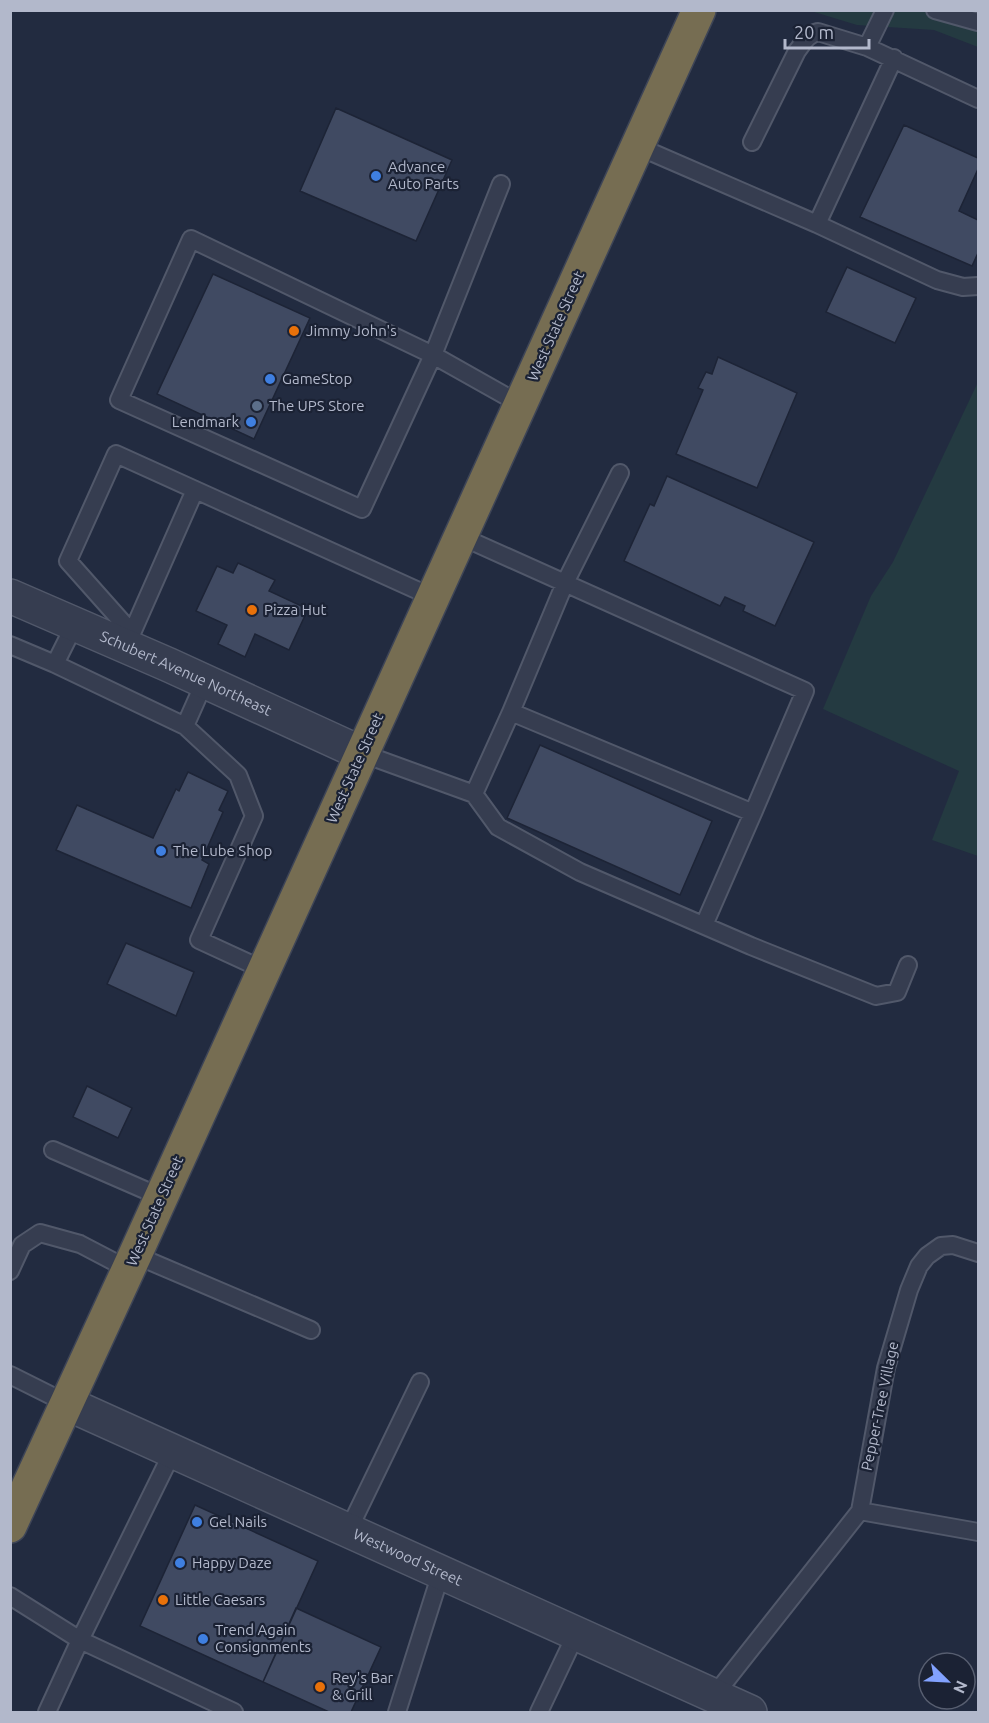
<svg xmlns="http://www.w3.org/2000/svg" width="989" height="1723" font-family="Ubuntu,sans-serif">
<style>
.green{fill:#243a41}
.building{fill:#404a62;stroke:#1d2436;stroke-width:1.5}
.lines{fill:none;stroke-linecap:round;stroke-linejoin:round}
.lane-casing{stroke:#51586a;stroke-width:20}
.street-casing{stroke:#51586a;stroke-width:36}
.highway-casing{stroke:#3e4557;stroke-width:36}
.lane{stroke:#363d50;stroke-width:16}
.street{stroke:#363d50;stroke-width:33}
.highway{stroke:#766d52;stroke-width:33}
.shop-dot{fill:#3f7fe0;stroke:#1b2234;stroke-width:2}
.food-dot{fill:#e8710a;stroke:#1b2234;stroke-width:2}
.service-dot{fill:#5c6f8a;stroke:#1b2234;stroke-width:2}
.labels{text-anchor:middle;stroke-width:4.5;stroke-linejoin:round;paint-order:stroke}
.poi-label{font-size:15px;fill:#b2b8cb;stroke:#1b2234;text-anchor:start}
.street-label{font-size:15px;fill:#b2b8cb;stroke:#1b2234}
</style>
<rect width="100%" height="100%" fill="#222b40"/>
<!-- green -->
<path class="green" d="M811 11H978V47L934 30 857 25Z
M978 382V856L932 840 959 771 823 709 871 596 893 562Z"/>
<!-- building -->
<path class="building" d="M336 108 452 160 416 241 300 191Z
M904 125 978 158V169L959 211 978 220V253L972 266 860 217Z
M847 267 916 298 895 343 826 312Z
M213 274 310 318 254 439 157 394Z
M718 357 797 393 757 488 676 454 703 390 698 388 706 372 712 374Z
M667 476 814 542 775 626 743 611 745 606 725 597 720 606 624 561 650 504 654 506Z
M238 563 275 580 269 591 308 609 289 650 255 634 245 657 218 644 227 625 196 611 217 566 233 573Z
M540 745 712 821 680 895 507 818Z
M188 772 228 791 219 810 223 812 202 860 209 864 191 908 56 850 77 805 153 838 176 789 179 791Z
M126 943 194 972 176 1016 107 984Z
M87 1086 132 1108 118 1138 73 1117Z
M195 1505 318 1561 263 1682 140 1626Z
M296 1608 381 1647 351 1712H329L263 1682Z"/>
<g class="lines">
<!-- lane casing -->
<g class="lane-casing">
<path id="lane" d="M935 10 978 22
M867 47 978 99
M752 142 797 51C804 42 807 35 818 32L867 47 885 10
M637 146 817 224 937 280 963 287 978 286
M501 184 433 355 191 239 119 400 362 509 433 355 520 404
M817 224 894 58
M75 624 55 664 185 726 238 775 254 816 199 940 264 970
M132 633 195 490
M10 645 55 664
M127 647 132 633 68 561 116 454 432 597
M511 712 565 583 620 473
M185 726 205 681
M361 753 474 794 511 712 753 813 805 691 460 536
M474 794 498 827 580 872 751 946 876 996 897 992 908 965
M704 925 753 813
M53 1150 161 1197
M978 1253 953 1245 941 1246 927 1256 919 1266 909 1290 886 1368 860 1511 978 1532
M135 1255 311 1330
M10 1271 22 1245 40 1233 80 1244 128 1269
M10 1375 66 1403
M348 1531 420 1382
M10 1596 80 1640 234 1712
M713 1697 860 1511
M47 1712 80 1640 173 1451
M397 1712 441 1573
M539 1712 576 1634"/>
</g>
<!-- street casing -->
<g class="street-casing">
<g id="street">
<path id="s1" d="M10 596 169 665 361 753"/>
<path id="s2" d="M66 1403 750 1712"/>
</g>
</g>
<!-- highway casing -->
<g class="highway-casing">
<path id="highway" d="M10 1526 135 1255 699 10"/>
</g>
<!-- lane -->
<use href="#lane" class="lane"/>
<!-- street -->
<use href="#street" class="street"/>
<!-- highway -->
<use href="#highway" class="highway"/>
</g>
<!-- markers -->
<g class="shop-dot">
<circle cx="376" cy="176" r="6"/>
<circle cx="270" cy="379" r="6"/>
<circle cx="251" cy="422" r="6"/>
<circle cx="161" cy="851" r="6"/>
<circle cx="197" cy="1522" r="6"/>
<circle cx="180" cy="1563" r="6"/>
<circle cx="203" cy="1639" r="6"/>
</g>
<g class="food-dot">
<circle cx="294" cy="331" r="6"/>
<circle cx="252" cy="610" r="6"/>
<circle cx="163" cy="1600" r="6"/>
<circle cx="320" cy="1687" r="6"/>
</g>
<circle class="service-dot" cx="257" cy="406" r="6"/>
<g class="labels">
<!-- poi labels -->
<g class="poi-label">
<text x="388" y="172">Advance<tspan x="388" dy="17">Auto Parts</tspan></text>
<text x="306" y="336">Jimmy John's</text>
<text x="282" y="384">GameStop</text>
<text x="269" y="411">The UPS Store</text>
<text x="239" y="427" text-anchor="end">Lendmark</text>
<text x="264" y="615">Pizza Hut</text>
<text x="173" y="856">The Lube Shop</text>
<text x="209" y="1527">Gel Nails</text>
<text x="192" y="1568">Happy Daze</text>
<text x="175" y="1605">Little Caesars</text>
<text x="215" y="1635">Trend Again<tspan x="215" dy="17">Consignments</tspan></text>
<text x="332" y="1683">Rey's Bar<tspan x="332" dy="17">&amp; Grill</tspan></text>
</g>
<!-- street labels -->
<g class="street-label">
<text transform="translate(556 326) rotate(-66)" y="5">West State Street</text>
<text dy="5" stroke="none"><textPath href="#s1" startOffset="192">Schubert Avenue Northeast</textPath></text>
<text transform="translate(355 768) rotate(-66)" y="5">West State Street</text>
<text transform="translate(155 1211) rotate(-66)" y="5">West State Street</text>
<text transform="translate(880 1406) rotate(-78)" y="5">Pepper-Tree Village</text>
<text dy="5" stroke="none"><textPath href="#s2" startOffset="375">Westwood Street</textPath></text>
</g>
</g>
<!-- border -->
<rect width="989" height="1723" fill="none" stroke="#b2b8cb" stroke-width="24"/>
<!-- north arrow -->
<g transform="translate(947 1681) rotate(114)"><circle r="28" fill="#1b2234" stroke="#575e70" stroke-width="1.5"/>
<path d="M0-4.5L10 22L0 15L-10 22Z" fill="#82a2ff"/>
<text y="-9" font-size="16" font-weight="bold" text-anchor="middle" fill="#b2b8cb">N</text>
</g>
<!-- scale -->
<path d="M785 39v9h84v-9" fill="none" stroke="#b2b8cb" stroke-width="3"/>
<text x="794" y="39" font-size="18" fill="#b2b8cb" stroke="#1b2234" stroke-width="4.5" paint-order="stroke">20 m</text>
</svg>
